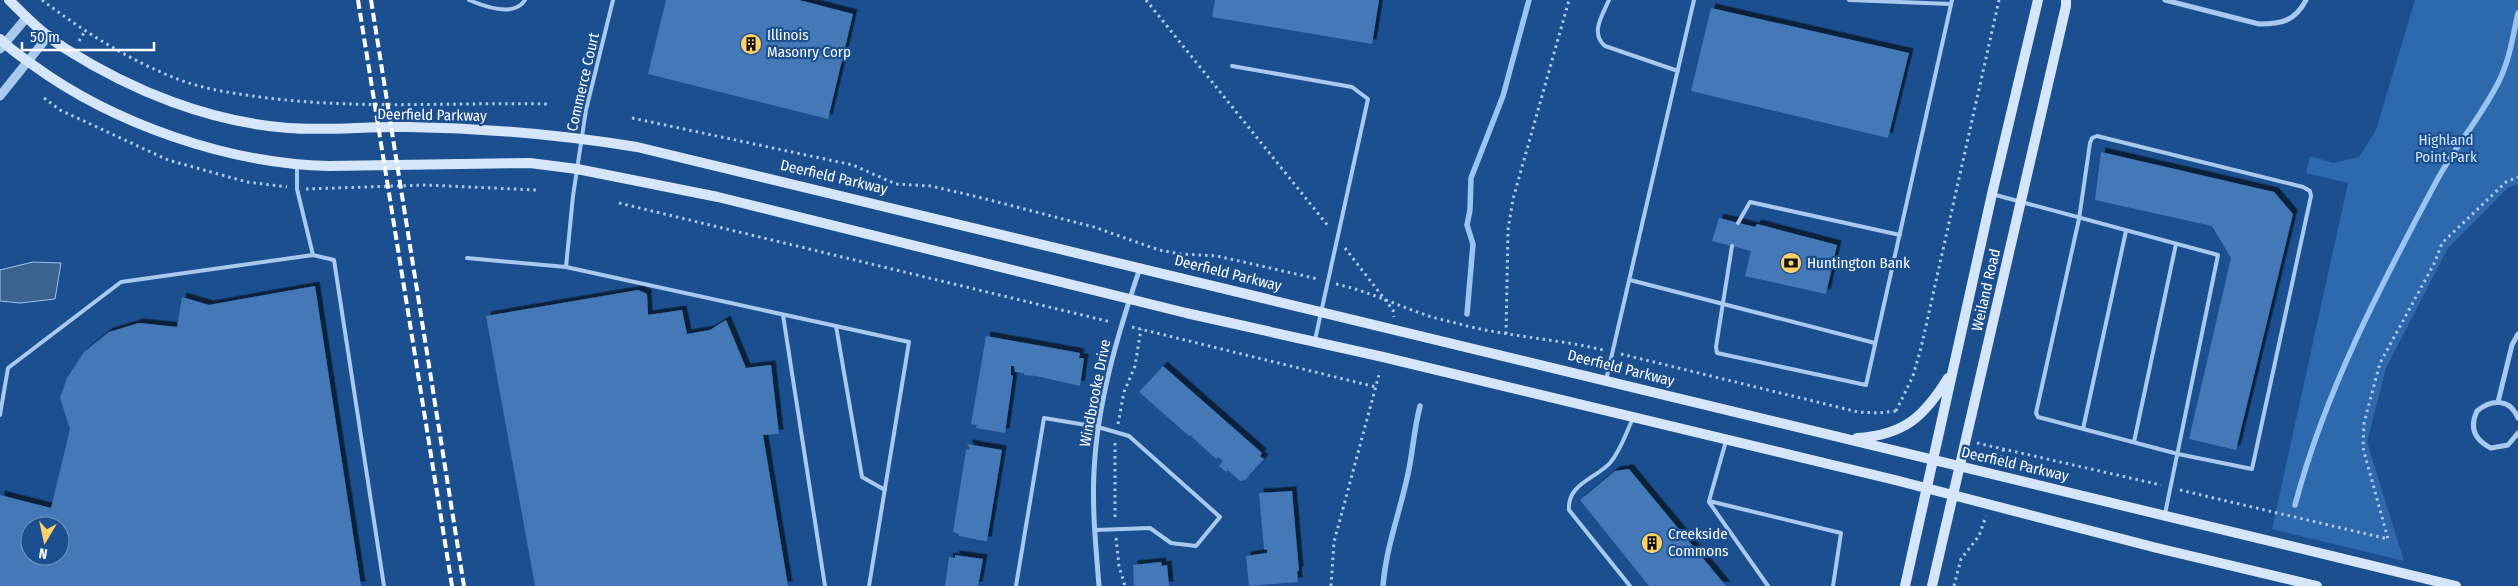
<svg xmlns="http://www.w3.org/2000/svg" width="2518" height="586" font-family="'Fira Sans Condensed',sans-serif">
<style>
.green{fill:#2e69ad}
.water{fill:#3c6290;stroke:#9cc4f0}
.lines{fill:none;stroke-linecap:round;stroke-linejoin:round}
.stream{stroke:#9cc4f0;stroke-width:5.5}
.building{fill:#4478b7;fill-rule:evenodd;filter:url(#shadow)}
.path{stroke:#a9c9ee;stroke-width:3;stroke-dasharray:2.5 4;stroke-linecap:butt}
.service{stroke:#a9c9ee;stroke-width:4}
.minor{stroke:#a9c9ee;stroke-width:5}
.tertiary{stroke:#a9c9ee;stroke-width:9}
.secondary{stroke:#d6e6fa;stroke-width:10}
.rail{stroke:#fff;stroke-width:4;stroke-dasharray:9 4;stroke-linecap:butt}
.labels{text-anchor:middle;stroke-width:4.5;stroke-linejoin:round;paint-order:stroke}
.poi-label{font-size:15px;fill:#fff;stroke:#1b4f8f;text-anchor:start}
.street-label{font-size:15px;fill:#fff;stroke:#1b4f8f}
.park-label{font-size:15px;fill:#cfe3fa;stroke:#1b4f8f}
</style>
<defs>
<filter id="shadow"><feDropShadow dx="4.5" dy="-4.5" stdDeviation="0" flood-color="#0009"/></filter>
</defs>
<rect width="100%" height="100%" fill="#1b4f8f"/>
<!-- green -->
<path class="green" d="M2415 0H2518V184L2508 188 2448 248 2386 368 2367 442 2404 561 2272 529 2348 183 2306 173 2310 156 2333 163 2359 157 2376 130Z"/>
<!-- water -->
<path class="water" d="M33 262 61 263 55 299 20 303 0 301V270Z"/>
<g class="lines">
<!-- stream -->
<path class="stream" d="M1467 314 1473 244 1467 225 1470 210 1471 178 1503 96 1529 0
M2295 505C2325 391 2381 285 2436 182 2455 146 2483 115 2500 79 2510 58 2513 35 2518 13
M1383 586C1386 547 1400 512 1408 474 1413 451 1414 429 1420 406"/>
</g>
<!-- building -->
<path class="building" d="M666 0H799L853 14 828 119 648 74Z
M1215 0H1379L1372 44 1212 17Z
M1711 8 1909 53 1888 138 1691 91Z
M2101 152 2274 192 2293 214 2236 450 2189 439 2231 258 2212 226 2095 200Z
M1719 218 1755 227 1757 224 1837 245 1826 294 1745 276 1751 251 1712 241Z
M315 286 361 586H0V495L51 508 70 429 60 398 67 378 84 352 109 332 139 323 177 327 182 297 209 305ZM30 526H60V556H30Z
M638 290 647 294 648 315 682 310 687 334 710 330 726 320 746 368 771 365 779 434 763 435 788 586H535L486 316Z
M986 336 1080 353 1079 358H1084L1080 386 1036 376 1024 375V373L1015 372 1014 366H1011V375L1013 376 1005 433 976 428 977 425 971 424Z
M1163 366 1262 453 1260 456 1264 459 1245 480 1240 481 1228 470 1226 472 1219 466 1223 461 1218 457 1216 459 1190 435 1189 436 1139 392Z
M967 444 1002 450 987 541H984L959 536V534L953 532 966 450 970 449Z
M1629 469 1726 586H1649L1580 500 1615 471Z
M1292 491 1299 571H1297L1298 582 1249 586 1246 556 1267 553V550L1264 549 1259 493Z
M955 555 983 559 978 586H945L949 557 955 558Z
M1161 562 1162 566 1167 565 1169 586H1134L1133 565Z"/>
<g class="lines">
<!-- path -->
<path class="path" d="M42 0C83 31 127 59 175 78 202 89 231 93 260 97 356 110 451 102 547 104
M1146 0 1329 227
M79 41 85 31
M44 98 60 110 168 160 247 182 287 187
M632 118 853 165 896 184 931 186 978 197 1094 227 1159 250 1181 254 1217 256 1318 279
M306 189 426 185 536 190
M619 203 1111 322
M1345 248 1393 310 1394 317
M1336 284C1368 291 1396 305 1426 315 1440 320 1454 322 1467 326 1512 337 1558 339 1603 350
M1132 327 1376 387
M1506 334 1508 230 1513 199 1569 0
M1621 354 1858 412 1879 413 1896 411
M1896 411 1913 376 1921 348 1999 0
M1118 424 1124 392 1135 366 1141 329
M1115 443V519
M1977 443 2161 485
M1999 464 2004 448
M2180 490 2388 539 2363 448 2364 423 2380 363 2435 262 2442 243 2506 182 2518 177
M1116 538 1119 566 1125 586
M1331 586 1334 542 1380 371
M1954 586 1961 559 1979 536 1986 516"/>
<!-- service -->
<path class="service" d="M469 0C483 6 514 18 525 0
M1609 0C1602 16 1590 33 1605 46L1678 71
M1849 0 1951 4
M1232 66 1352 87 1368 99 1315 340
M2097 136 2303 187 2310 191 2311 196 2252 469 2178 454 2038 417 2036 413 2079 219 2090 143 2092 138Z
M1992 194 2218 255 2165 514
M1738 223 1750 202 1900 235
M1732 246 1716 347 1717 353 1866 385 1952 0
M313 255 334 260 384 586
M467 258 566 267 909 342 869 586
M566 267 573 196 586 110 613 0
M1630 280 1875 343
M783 315 825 586
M836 326 862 477 885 490
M1606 380 1694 0
M0 415 8 368 121 282 313 255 297 189V166
M2083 429 2126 231
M1726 441 1709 501 1841 533 1833 586
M2134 442 2176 244
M1709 502 1768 586
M1016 586 1044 418 1098 427 1129 436 1220 517 1196 546 1171 543 1150 528 1095 530
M1630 586 1569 510C1567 484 1595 479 1610 463 1621 450 1626 433 1633 418"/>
<!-- minor -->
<path class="minor" d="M2165 0 2259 24C2282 24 2295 21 2306 0
M2498 402 2512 345 2518 334
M2518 418C2510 398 2491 399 2477 411 2469 428 2475 440 2491 448L2508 445 2518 433
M1099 586C1096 548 1092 509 1094 472 1097 403 1118 333 1140 268"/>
<!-- tertiary -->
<path class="tertiary" d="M0 49 27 17
M0 96 49 35"/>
<!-- secondary -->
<path class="secondary" d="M9 0C26 17 45 36 66 49 132 91 210 122 288 128 328 131 368 126 408 127 485 128 562 135 637 147L2456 586
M0 39C10 49 22 57 33 65 114 124 229 164 329 166L530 163 577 169 718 197 1186 313 1383 357 1895 480 2157 548 2317 586
M1857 438C1904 435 1924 417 1948 378
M1905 586 1992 194 2038 0
M1932 586 2066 6V0"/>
<!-- rail -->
<path class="rail" d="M358 0 452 586
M371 0 464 586"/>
</g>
<!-- icons -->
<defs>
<g id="building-disc" transform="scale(1.125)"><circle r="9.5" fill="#ffd166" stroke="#1b4f8f"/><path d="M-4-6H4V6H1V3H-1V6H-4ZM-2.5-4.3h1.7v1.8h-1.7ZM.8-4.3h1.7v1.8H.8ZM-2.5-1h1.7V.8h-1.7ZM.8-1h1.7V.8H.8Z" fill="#111"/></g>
<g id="bank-disc" transform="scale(1.125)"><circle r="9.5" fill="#ffd166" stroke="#1b4f8f"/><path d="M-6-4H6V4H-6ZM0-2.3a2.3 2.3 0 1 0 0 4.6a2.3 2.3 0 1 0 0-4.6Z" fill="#111"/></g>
</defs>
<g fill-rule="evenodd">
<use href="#building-disc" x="751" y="44"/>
<use href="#bank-disc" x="1791" y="263"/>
<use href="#building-disc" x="1652" y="543"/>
</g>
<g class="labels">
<!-- poi labels -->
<g class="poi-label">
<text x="767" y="40">Illinois<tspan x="767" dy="17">Masonry Corp</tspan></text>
<text x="1807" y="268">Huntington Bank</text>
<text x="1668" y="539">Creekside<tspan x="1668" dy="17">Commons</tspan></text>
</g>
<!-- street labels -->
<g class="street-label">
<text transform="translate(583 82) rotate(-77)" y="5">Commerce Court</text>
<text transform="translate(432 115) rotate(1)" y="5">Deerfield Parkway</text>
<text transform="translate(834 177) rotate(13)" y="5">Deerfield Parkway</text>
<text transform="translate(1228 273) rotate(14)" y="5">Deerfield Parkway</text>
<text transform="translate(1986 290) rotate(-77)" y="5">Weiland Road</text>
<text transform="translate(1621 368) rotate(14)" y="5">Deerfield Parkway</text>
<text transform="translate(1095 393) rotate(-79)" y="5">Windbrooke Drive</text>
<text transform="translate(2015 464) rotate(13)" y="5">Deerfield Parkway</text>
</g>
<!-- park labels -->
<g class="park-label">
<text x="2446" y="145">Highland<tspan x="2446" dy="17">Point Park</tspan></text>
</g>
</g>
<!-- north arrow -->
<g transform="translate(45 541) rotate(189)"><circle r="24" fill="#1b4f8f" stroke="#7695bc"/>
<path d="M0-4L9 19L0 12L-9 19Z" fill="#ffd166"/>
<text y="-8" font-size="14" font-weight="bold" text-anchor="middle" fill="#ffffff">N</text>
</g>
<!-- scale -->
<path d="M22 42v8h132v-8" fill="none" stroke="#ffffff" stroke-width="2.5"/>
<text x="30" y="42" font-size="15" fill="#ffffff" stroke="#1b4f8f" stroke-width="4" paint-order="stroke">50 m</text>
</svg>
